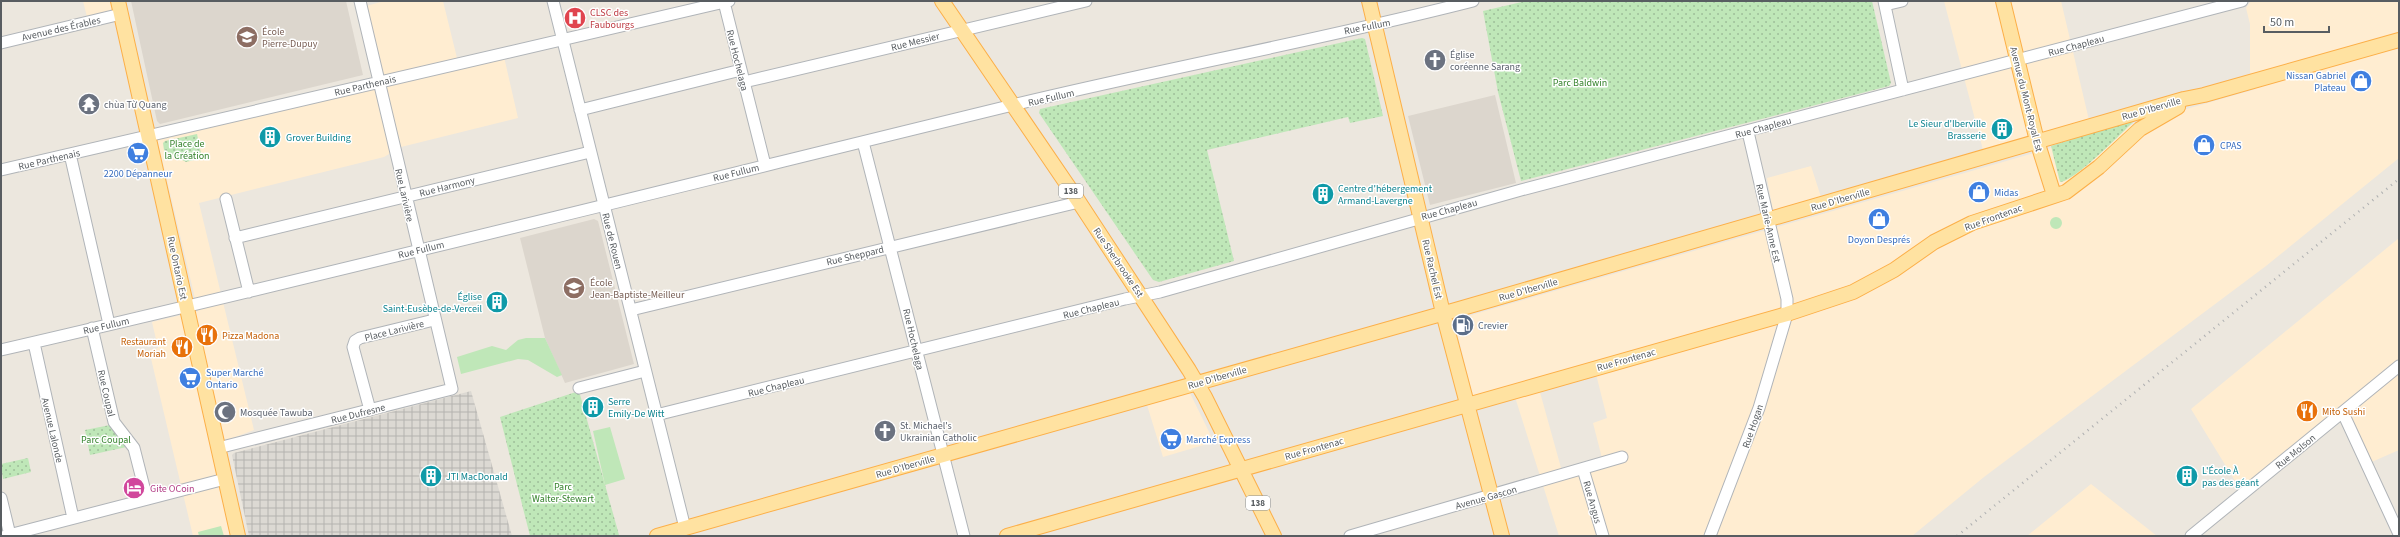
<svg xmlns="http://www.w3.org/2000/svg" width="2400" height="537" font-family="'Source Sans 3',sans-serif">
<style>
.commercial{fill:#ffedd1;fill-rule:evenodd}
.industrial{fill:url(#industrial-grid)}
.education{fill:#dcd6cd}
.green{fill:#bfe7b8}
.park{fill:url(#park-dots)}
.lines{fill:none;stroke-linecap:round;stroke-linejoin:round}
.minor-casing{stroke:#b0b4b8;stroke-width:13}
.major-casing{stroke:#fcaf48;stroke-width:16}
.minor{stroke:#fff;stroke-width:11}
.major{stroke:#ffe2a1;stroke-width:14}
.rail{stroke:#afb0b1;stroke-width:2.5;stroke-dasharray:1 5;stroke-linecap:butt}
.labels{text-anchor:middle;stroke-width:3;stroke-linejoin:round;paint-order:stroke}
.shield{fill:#fff;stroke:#8a8e90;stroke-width:1}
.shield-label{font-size:9px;font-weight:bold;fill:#585d61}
.health-label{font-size:10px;fill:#be3a42;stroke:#fff;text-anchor:start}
.street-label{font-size:10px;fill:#585d61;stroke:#fff}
.education-label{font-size:10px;fill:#785e54;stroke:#fff;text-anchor:start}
.worship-label{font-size:10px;fill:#5b616d;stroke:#fff;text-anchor:start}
.shop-label{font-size:10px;fill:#366cbe;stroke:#fff;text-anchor:start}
.park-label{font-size:10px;fill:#36832d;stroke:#fff}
.culture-label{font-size:10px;fill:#0d838f;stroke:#fff;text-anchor:start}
.service-label{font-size:10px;fill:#4e5e75;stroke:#fff;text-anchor:start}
.food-label{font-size:10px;fill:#c56008;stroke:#fff;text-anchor:start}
.hotel-label{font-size:10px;fill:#b23c85;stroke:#fff;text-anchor:start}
</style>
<defs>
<pattern id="industrial-grid" width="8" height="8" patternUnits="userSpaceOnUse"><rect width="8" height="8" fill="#dcd9d3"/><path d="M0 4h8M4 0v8" fill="none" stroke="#b5b3af"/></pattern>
<pattern id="park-dots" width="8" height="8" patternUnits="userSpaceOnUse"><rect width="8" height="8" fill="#bfe7b8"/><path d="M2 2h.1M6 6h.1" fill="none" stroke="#9ebe99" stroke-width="1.8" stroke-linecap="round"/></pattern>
</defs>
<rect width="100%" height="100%" fill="#ece7de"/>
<!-- commercial -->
<path class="commercial" d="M83 1H111L113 10 87 17Z
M385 1H443L457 58 502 48 518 118 401 147 384 157 199 203 254 430 214 445 236 536H193L149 350 158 348 152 322 198 311 157 138 382 84 362 7Z
M1944 1H2061L2089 120 1983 150Z
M2251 1H2399V158L2266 266 1984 477 1912 536H1559L1515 397H1473L1454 320 2256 89 2250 72V24L2246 8ZM1595 370 1607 418 1593 423 1603 462 1563 475 1538 385Z
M1811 166 1821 197 1773 211 1767 178Z
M2399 238V450L2367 464 2343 413 2243 494 2191 409Z
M1189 391 1214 442 1163 457 1147 405Z
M2091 484 2157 536H2027Z"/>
<!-- industrial -->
<path class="industrial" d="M471 391 512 536H249L232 455 234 453Z"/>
<!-- education -->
<path class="education" d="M131 1H346L363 75 160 124 157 121Z
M1495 95 1516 183 1430 205 1408 116Z
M594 219 598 221 634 364 565 383 545 338 520 238Z"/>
<!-- green -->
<path class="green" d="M2050 223a6 6 0 1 1 12 0a6 6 0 1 1-12 0Z
M526 338H545L562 375 557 377 528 360 518 359 461 374 457 357 492 346 506 350 518 340Z
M610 427 625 479 605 485 593 431Z
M221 526 224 536H199L198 532Z"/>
<!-- park -->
<path class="park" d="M1526 1H1872L1891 83 1889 86 1521 181 1498 92 1483 11Z
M1362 38 1365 39 1383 116 1350 123 1348 117 1207 150 1234 261 1159 282 1153 280 1039 113 1040 109Z
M2137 118C2125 130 2074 182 2060 182L2051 146Z
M197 134 202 158 186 162 164 150 163 143 165 141Z
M579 391 619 535 530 536 500 417Z
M115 424 131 446 90 455 85 430Z
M28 458 31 472 3 479 1 464Z"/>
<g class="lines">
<!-- minor casing -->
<g class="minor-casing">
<path id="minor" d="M553 1 685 528
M1884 1 1903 90
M724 2 765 165
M1885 5 1902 1
M1 43 121 14
M744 82 1086 1
M580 110 741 70
M863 142 964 536
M70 154 109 324
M1 170 729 1
M226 199 249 292
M235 238 590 152
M631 310 1079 202
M92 328 114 422 134 448 147 499
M34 343 73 518
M1 350C339 272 676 187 1013 105 1166 68 1321 40 1473 1
M579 388 645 371
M370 410 353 347 355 341 360 338 434 320
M2343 413 2399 534
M656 415 1125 299 1160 292 1521 190 2242 1
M218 448 452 389 360 1
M1583 469 1603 536
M1 498 10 535
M5 536 225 479
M1350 536 1622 457
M1710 536 1759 408 1787 314V299L1748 132
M2191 536 2399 366"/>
</g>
<!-- major casing -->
<g class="major-casing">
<path id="major" d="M118 1 238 536
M942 1 1079 202 1189 370 1205 397 1274 536
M1369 1 1443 313 1502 536
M2003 1 2037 141 2054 195
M657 536 1459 309 2184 99 2204 95 2399 40
M1007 536 1787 314 1853 292 1894 270 1934 242 1972 223 2066 192 2099 167 2140 129 2178 107"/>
</g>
<!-- minor -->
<use href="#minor" class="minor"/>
<!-- major -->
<use href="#major" class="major"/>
<!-- rail -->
<path class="rail" d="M1957 536 2399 179"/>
</g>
<!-- icons -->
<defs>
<g id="hospital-disc" transform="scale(1.15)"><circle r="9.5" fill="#e0444e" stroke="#fff"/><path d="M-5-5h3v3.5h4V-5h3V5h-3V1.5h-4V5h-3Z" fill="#fff"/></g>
<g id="school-disc" transform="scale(1.15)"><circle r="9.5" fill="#8d6e63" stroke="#fff"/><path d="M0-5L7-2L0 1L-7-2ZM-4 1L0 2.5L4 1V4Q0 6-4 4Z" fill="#fff"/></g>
<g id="church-disc" transform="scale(1.15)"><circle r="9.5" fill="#6b7280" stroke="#fff"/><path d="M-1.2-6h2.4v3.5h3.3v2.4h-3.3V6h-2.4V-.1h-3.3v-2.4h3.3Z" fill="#fff"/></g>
<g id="shop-disc" transform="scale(1.15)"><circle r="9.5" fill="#3f7fe0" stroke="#fff"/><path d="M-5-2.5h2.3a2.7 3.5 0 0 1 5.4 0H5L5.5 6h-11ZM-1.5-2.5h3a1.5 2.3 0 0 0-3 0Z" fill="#fff"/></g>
<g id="temple-disc" transform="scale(1.15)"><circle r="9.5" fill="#6b7280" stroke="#fff"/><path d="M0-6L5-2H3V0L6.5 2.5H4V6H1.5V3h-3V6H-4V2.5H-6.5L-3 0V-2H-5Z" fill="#fff"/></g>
<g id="building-disc" transform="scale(1.15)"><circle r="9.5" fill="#0f9aa8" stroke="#fff"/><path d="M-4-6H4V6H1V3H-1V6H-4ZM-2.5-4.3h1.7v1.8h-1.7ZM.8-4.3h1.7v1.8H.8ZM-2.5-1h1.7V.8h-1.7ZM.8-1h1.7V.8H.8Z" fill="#fff"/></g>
<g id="supermarket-disc" transform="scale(1.15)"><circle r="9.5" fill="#3f7fe0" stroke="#fff"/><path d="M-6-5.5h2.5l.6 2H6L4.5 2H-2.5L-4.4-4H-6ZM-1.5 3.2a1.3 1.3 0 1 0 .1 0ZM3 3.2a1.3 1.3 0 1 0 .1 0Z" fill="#fff"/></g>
<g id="fuel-disc" transform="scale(1.15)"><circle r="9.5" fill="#5c6f8a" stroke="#fff"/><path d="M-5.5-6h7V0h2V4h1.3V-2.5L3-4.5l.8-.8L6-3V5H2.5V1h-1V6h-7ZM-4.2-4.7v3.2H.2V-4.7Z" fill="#fff"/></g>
<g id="restaurant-disc" transform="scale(1.15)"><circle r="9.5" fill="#e8710a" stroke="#fff"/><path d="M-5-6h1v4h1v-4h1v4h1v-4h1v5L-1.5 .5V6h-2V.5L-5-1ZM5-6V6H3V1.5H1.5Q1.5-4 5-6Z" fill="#fff"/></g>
<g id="mosque-disc" transform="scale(1.15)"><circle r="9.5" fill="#6b7280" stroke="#fff"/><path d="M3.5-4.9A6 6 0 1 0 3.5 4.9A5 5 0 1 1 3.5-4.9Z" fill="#fff"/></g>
<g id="hotel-disc" transform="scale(1.15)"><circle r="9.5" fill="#d1479c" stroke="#fff"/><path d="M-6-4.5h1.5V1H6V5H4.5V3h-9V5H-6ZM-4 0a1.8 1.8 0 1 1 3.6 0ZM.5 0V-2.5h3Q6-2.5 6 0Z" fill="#fff"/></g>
</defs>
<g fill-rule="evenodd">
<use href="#hospital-disc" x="575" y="18"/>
<use href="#school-disc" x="247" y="37"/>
<use href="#church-disc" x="1435" y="60"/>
<use href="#shop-disc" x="2361" y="81"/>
<use href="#temple-disc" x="89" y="104"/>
<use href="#building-disc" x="2002" y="129"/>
<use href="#building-disc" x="270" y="137"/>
<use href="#shop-disc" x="2204" y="145"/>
<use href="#supermarket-disc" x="138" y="153"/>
<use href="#shop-disc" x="1979" y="192"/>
<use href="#building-disc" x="1323" y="194"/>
<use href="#shop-disc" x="1879" y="219"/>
<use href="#school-disc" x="574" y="288"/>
<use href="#building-disc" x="497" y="302"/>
<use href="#fuel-disc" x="1463" y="325"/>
<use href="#restaurant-disc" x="207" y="335"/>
<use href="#restaurant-disc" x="182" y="347"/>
<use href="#supermarket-disc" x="190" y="378"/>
<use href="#building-disc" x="593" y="407"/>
<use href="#restaurant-disc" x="2307" y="411"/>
<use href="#mosque-disc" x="225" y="412"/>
<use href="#church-disc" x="885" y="431"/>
<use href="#supermarket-disc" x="1171" y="439"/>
<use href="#building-disc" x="431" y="476"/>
<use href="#building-disc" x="2187" y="476"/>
<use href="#hotel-disc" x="134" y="488"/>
</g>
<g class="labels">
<!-- shield labels -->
<g class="shield">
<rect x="1059" y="184" width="24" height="14" rx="3"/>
<rect x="1246" y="496" width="24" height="14" rx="3"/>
</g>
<g class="shield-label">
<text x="1071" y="194">138</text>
<text x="1258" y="506">138</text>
</g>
<!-- health labels -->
<g class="health-label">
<text x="590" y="16">CLSC des<tspan x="590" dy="12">Faubourgs</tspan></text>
</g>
<!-- street labels -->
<g class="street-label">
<text transform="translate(1367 26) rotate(-11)" y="4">Rue Fullum</text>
<text transform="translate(61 28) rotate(-13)" y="4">Avenue des Érables</text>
<text transform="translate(915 41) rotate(-14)" y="4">Rue Messier</text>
<text transform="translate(2076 45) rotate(-15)" y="4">Rue Chapleau</text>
<text transform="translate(738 60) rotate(76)" y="4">Rue Hochelaga</text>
<text transform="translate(365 85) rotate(-13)" y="4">Rue Parthenais</text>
<text transform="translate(1051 97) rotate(-13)" y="4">Rue Fullum</text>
<text transform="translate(2027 99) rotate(76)" y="4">Avenue du Mont-Royal Est</text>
<text transform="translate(2151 108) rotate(-16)" y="4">Rue D'Iberville</text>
<text transform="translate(1763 127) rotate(-15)" y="4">Rue Chapleau</text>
<text transform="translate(49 159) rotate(-13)" y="4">Rue Parthenais</text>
<text transform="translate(736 172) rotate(-14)" y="4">Rue Fullum</text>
<text transform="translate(447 186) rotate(-14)" y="4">Rue Harmony</text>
<text transform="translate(405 195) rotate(77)" y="4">Rue Larivière</text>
<text transform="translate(1840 199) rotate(-16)" y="4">Rue D'Iberville</text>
<text transform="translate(1449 209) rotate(-15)" y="4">Rue Chapleau</text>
<text transform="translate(1993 217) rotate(-20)" y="4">Rue Frontenac</text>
<text transform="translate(1769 223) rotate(77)" y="4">Rue Marie-Anne Est</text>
<text transform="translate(613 241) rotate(76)" y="4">Rue de Rouen</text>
<text transform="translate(421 249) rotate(-14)" y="4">Rue Fullum</text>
<text transform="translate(855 255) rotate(-13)" y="4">Rue Sheppard</text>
<text transform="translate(1119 262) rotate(56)" y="4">Rue Sherbrooke Est</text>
<text transform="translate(178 268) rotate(78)" y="4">Rue Ontario Est</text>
<text transform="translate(1433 269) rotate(77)" y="4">Rue Rachel Est</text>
<text transform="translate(1528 289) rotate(-16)" y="4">Rue D'Iberville</text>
<text transform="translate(1091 308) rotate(-14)" y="4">Rue Chapleau</text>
<text transform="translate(106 325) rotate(-13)" y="4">Rue Fullum</text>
<text transform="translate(394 330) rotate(-14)" y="4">Place Larivière</text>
<text transform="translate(914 339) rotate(77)" y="4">Rue Hochelaga</text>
<text transform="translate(1626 359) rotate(-16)" y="4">Rue Frontenac</text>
<text transform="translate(1217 377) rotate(-16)" y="4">Rue D'Iberville</text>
<text transform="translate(776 386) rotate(-14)" y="4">Rue Chapleau</text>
<text transform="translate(107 393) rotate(77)" y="4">Rue Coupal</text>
<text transform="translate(358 413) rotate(-14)" y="4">Rue Dufresne</text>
<text transform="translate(1752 426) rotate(-71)" y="4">Rue Hogan</text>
<text transform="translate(53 430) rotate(77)" y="4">Avenue Lalonde</text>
<text transform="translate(1314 448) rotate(-16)" y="4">Rue Frontenac</text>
<text transform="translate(2295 451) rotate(-39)" y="4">Rue Molson</text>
<text transform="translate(905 466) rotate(-16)" y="4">Rue D'Iberville</text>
<text transform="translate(1486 497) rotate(-16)" y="4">Avenue Gascon</text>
<text transform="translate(1593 502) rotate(74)" y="4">Rue Angus</text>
</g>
<!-- education labels -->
<g class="education-label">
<text x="262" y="35">École<tspan x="262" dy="12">Pierre-Dupuy</tspan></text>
<text x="590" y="286">École<tspan x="590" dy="12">Jean-Baptiste-Meilleur</tspan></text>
</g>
<!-- worship labels -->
<g class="worship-label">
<text x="1450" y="58">Église<tspan x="1450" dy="12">coréenne Sarang</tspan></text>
<text x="104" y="108">chùa Từ Quang</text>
<text x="240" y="416">Mosquée Tawuba</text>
<text x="900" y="429">St. Michael's<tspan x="900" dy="12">Ukrainian Catholic</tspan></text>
</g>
<!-- shop labels -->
<g class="shop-label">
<text x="2346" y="79" text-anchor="end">Nissan Gabriel<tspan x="2346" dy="12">Plateau</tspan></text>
<text x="2220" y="149">CPAS</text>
<text x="138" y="177" text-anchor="middle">2200 Dépanneur</text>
<text x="1994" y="196">Midas</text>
<text x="1879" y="243" text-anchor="middle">Doyon Després</text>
<text x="206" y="376">Super Marché<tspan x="206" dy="12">Ontario</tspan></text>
<text x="1186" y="443">Marché Express</text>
</g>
<!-- park labels -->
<g class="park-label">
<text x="1580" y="86">Parc Baldwin</text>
<text x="187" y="147">Place de<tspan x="187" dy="12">la Création</tspan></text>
<text x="106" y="443">Parc Coupal</text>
<text x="563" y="490">Parc<tspan x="563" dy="12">Walter-Stewart</tspan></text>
</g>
<!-- culture labels -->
<g class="culture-label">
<text x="1986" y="127" text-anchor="end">Le Sieur d'Iberville<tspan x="1986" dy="12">Brasserie</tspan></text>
<text x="286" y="141">Grover Building</text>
<text x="1338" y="192">Centre d'hébergement<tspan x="1338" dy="12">Armand-Lavergne</tspan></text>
<text x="482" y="300" text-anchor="end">Église<tspan x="482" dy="12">Saint-Eusèbe-de-Verceil</tspan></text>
<text x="608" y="405">Serre<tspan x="608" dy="12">Emily-De Witt</tspan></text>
<text x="2202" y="474">L'École À<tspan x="2202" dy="12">pas des géant</tspan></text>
<text x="446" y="480">JTI MacDonald</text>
</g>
<!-- service labels -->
<g class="service-label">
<text x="1478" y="329">Crevier</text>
</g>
<!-- food labels -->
<g class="food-label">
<text x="222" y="339">Pizza Madona</text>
<text x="166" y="345" text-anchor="end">Restaurant<tspan x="166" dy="12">Moriah</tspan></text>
<text x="2322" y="415">Mito Sushi</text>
</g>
<!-- hotel labels -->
<g class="hotel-label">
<text x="150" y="492">Gite OCoin</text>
</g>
</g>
<!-- border -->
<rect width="2400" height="537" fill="none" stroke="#585d61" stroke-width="4"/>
<!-- scale -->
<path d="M2264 26v6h65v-6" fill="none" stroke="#585d61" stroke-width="2"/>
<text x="2270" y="26" font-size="12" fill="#585d61" stroke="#ffffff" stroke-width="3" paint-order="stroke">50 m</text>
</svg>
